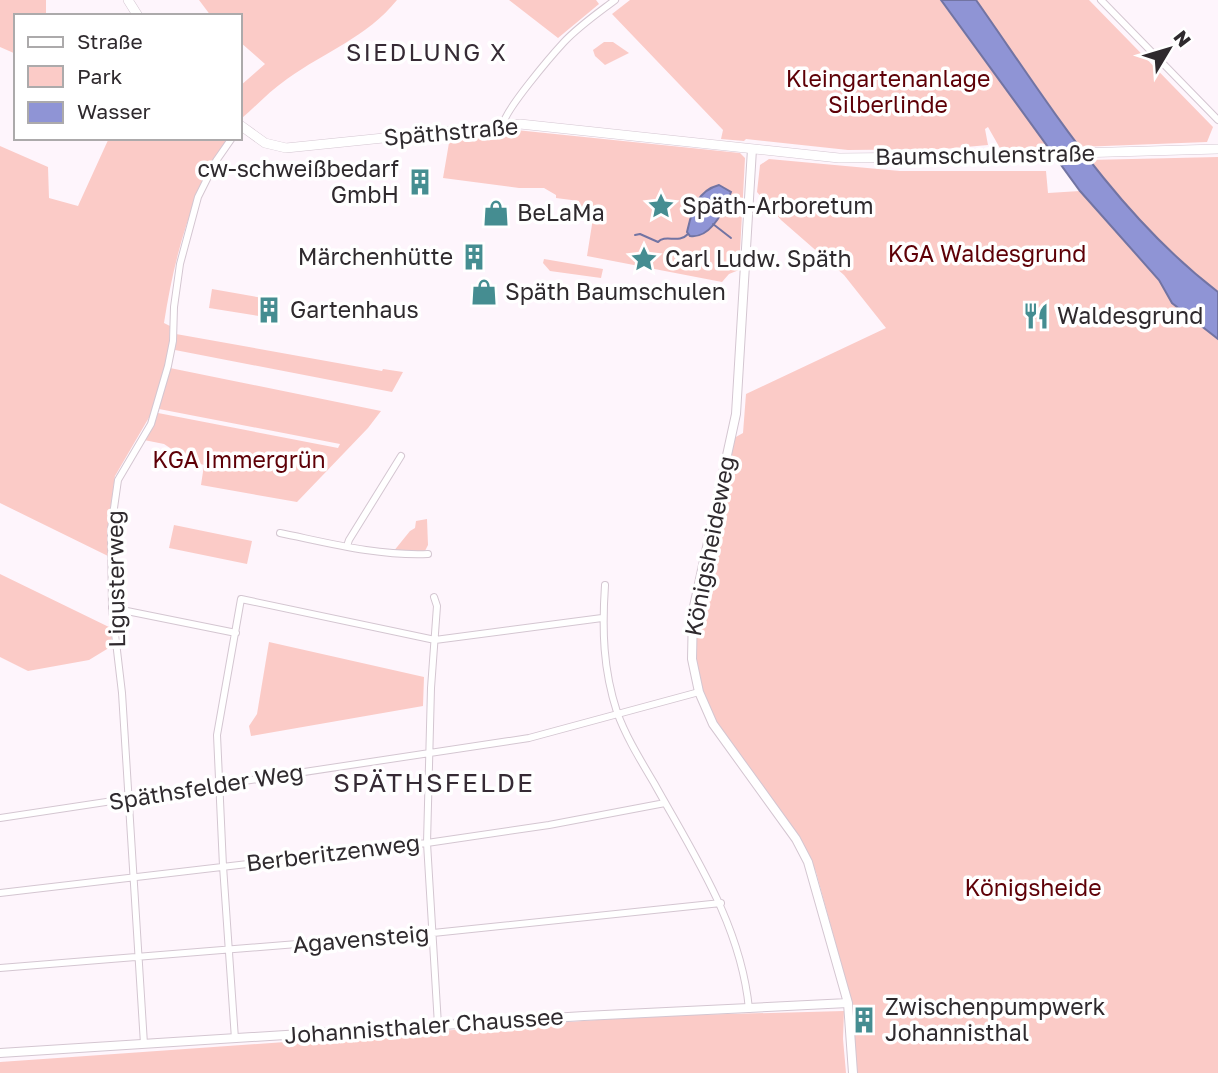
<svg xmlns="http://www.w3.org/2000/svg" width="1218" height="1073" font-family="'Golos Text',sans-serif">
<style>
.green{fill:#fbcbc7}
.water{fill:#8f94d5;stroke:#7274a3;stroke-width:2}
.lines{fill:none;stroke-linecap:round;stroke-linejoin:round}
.stream{stroke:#7274a3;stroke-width:2}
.minor-casing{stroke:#d4c6d1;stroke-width:8}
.tertiary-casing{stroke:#d4c6d1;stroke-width:10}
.secondary-casing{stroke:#d4c6d1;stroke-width:10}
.minor{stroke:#fff;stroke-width:6}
.tertiary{stroke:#fff;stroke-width:8}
.secondary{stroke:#fff;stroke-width:9}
.labels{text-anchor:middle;stroke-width:7;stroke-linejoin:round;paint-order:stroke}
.park-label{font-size:23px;fill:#5e0007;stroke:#fff}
.street-label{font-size:23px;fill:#2f2a2e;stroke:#fff}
.poi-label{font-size:23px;fill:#2f2a2e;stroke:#fff;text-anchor:start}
.neighbourhood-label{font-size:24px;letter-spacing:2px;fill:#362b35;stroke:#fff}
.quarter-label{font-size:26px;letter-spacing:2px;fill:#362b35;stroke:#fff}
</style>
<rect width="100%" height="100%" fill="#fef5fc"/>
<!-- green -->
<path class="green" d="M0 0H46V16H16V54L0 47Z
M199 0H397C366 38 326 51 287 79 271 90 257 105 242 118L240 115V86L265 64 240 42V16H211Z
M509 0H596L599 4 558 38Z
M630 0H940L1048 147 1001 150 988 127 985 129 988 145 944 149 848 150 746 139 744 141 721 139 723 130 612 14Z
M976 0H1089L1213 127 1207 142 1079 147Z
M604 42H613L629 53 605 65 595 56 593 50Z
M516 130 740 153 745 158 739 270 729 274 722 282 587 256 594 212 578 209 579 201 556 198V195L544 188H519L443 178 450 137Z
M109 138H228C191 192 174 259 164 323L170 326 169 351 151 414 115 476 108 525V556L0 503V146L48 167 49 198 78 206Z
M1218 157V292C1169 254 1125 211 1089 160Z
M769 159 900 171H1046L1048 193 1080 191 1159 280 1172 303 1218 339V1073H857L852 1003 816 872 802 842 721 731 704 696 696 667 694 622 734 438 743 433 746 394 886 328 844 275 781 220 757 192 760 165Z
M544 259 603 269 601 278 550 271 543 263Z
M212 289 274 300 271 318 209 308Z
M176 334 382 371 383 369 403 372 392 392 175 350Z
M170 368 381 411 368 428 297 502 201 485 204 465 188 460 164 444 144 440 158 413 338 448 340 444 159 409Z
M427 519 428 545 424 553 393 552 410 531 415 528 416 521Z
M174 525 252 541 247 564 169 548Z
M0 574 111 628 112 646 89 660 28 671 0 657Z
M269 642 424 677 423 706 251 736 249 726 257 714Z
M844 1011 843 1039 846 1073H0V1062L72 1057 653 1016Z"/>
<!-- water -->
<path class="water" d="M941 0H976C1049 104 1116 214 1218 292V339L1172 303 1159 280 1080 191Z
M719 185 731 192C725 208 712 239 690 236L687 232C692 211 696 191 719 185Z"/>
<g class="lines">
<!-- stream -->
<path class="stream" d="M713 224 731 238
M635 235 640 234 658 242C665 234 679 244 688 234"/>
<!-- minor casing -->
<g class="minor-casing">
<path id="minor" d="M1101 0 1218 120
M503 125C504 111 552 55 564 42 579 26 598 13 615 0
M280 533C329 543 377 556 428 554
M347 546 349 540 401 456
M605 585C602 630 603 669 617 712 626 737 641 761 654 783 694 855 741 925 749 1009
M434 597 437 606 431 688 427 843 438 1025
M112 608 236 633
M0 818 529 738 699 692
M0 893 427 843 549 825 665 803
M0 968 433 933 721 903
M235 1039 223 866 217 735 241 599 435 640 602 618
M144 1044 122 693 112 608 111 529 118 480 151 424 168 366 173 341 174 307 180 264 198 197 216 161 232 138"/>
</g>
<!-- tertiary casing -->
<g class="tertiary-casing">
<path id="tertiary" d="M752 149 736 414 693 611 692 659 699 692 713 724 796 839 808 862 848 1003 853 1073
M0 1053 584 1016 848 1003"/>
</g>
<!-- secondary casing -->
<g class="secondary-casing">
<path id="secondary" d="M128 0 138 16
M240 125 265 143 286 148 520 124 839 158 934 157 1218 149"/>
</g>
<!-- minor -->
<use href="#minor" class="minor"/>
<!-- tertiary -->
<use href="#tertiary" class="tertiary"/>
<!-- secondary -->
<use href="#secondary" class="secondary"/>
</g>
<!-- icons -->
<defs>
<g id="building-bare" transform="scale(2.1)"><path d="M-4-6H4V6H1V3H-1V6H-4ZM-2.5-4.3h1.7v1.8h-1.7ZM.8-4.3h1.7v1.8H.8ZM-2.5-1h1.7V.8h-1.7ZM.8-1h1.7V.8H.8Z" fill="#458d91" stroke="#fff" stroke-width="2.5" paint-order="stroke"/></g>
<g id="sight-bare" transform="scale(2.1)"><path d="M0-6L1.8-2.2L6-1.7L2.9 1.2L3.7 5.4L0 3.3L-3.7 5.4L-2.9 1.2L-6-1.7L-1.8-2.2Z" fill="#458d91" stroke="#fff" stroke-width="2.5" paint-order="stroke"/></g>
<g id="shop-bare" transform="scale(2.1)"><path d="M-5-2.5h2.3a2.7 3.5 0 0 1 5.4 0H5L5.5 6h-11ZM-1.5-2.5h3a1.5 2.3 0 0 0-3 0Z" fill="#458d91" stroke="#fff" stroke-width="2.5" paint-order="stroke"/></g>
<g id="restaurant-bare" transform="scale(2.1)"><path d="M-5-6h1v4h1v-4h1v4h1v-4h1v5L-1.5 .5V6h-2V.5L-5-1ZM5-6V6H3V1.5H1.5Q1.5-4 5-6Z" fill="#458d91" stroke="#fff" stroke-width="2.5" paint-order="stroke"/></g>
</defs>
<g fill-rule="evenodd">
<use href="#building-bare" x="420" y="182"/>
<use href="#sight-bare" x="661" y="206"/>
<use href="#shop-bare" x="496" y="213"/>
<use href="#building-bare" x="474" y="257"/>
<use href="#sight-bare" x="644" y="259"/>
<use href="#shop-bare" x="484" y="292"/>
<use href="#building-bare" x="269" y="310"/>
<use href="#restaurant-bare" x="1036" y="316"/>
<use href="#building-bare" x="864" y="1020"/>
</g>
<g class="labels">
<!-- park labels -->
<g class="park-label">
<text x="888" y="87">Kleingartenanlage<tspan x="888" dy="26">Silberlinde</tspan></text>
<text x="987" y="262">KGA Waldesgrund</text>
<text x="239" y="468">KGA Immergrün</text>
<text x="1033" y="896">Königsheide</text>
</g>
<!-- street labels -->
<g class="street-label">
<text transform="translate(451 132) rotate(-5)" y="8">Späthstraße</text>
<text transform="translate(985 155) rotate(-1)" y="8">Baumschulenstraße</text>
<text transform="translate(710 546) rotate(-79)" y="8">Königsheideweg</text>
<text transform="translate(116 579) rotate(-91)" y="8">Ligusterweg</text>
<text transform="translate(206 787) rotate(-9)" y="8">Späthsfelder Weg</text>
<text transform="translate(333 853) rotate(-7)" y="8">Berberitzenweg</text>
<text transform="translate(361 939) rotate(-5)" y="8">Agavensteig</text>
<text transform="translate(424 1026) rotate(-4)" y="8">Johannisthaler Chaussee</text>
</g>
<!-- poi labels -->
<g class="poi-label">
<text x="399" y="177" text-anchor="end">cw-schweißbedarf<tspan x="399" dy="26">GmbH</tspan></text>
<text x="682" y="214">Späth-Arboretum</text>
<text x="517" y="221">BeLaMa</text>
<text x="453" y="265" text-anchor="end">Märchenhütte</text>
<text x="665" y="267">Carl Ludw. Späth</text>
<text x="505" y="300">Späth Baumschulen</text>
<text x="290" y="318">Gartenhaus</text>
<text x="1057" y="324">Waldesgrund</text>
<text x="885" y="1015">Zwischenpumpwerk<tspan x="885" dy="26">Johannisthal</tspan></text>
</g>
<!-- neighbourhood labels -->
<g class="neighbourhood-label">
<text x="427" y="61">SIEDLUNG X</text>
</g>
<!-- quarter labels -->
<g class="quarter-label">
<text x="434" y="792">SPÄTHSFELDE</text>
</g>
</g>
<!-- legend -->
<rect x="14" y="14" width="228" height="126" fill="#ffffff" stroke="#acaaab" stroke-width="2"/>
<rect x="28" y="37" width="35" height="10" fill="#ffffff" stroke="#acaaab" stroke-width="2"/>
<text x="77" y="49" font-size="21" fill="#2f2a2e">Straße</text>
<rect x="28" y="66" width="35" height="21" fill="#fbcbc7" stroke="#acaaab" stroke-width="2"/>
<text x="77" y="84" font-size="21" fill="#2f2a2e">Park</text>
<rect x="28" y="102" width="35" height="21" fill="#8f94d5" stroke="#acaaab" stroke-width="2"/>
<text x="77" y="119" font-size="21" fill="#2f2a2e">Wasser</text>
<!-- north arrow -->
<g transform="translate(1169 49) rotate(52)" stroke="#ffffff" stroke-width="5" paint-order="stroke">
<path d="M0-5L12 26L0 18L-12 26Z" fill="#2f2a2e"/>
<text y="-10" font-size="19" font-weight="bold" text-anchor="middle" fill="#2f2a2e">N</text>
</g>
</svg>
